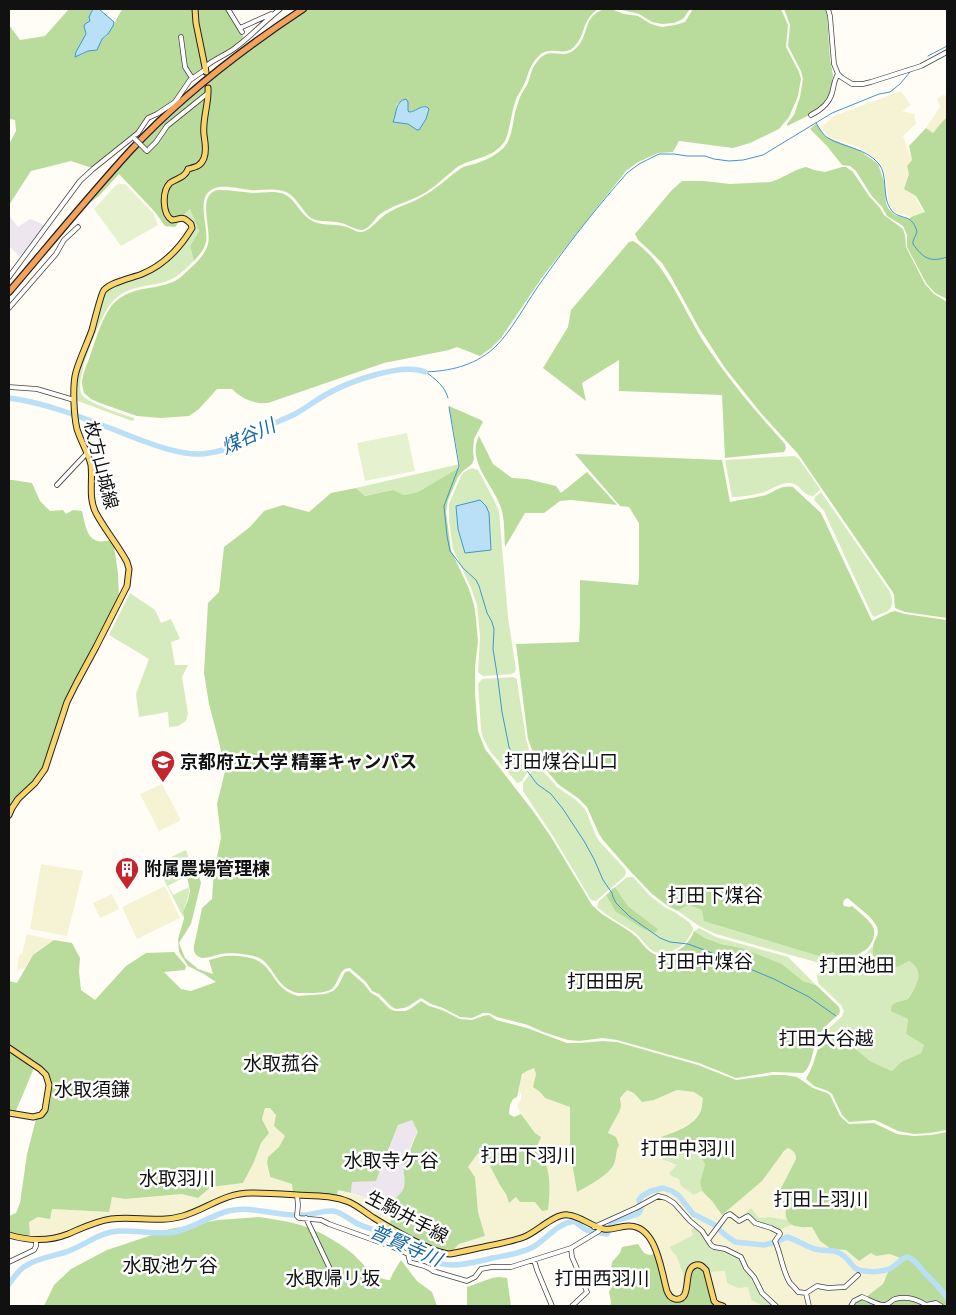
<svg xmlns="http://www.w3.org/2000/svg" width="956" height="1315" font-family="'Zilla Slab','Noto Sans JP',serif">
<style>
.industrial{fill:#eee6ef}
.farmland{fill:#f6f3d4}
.green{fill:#d5ebbd}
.forest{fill:#b9dc9c;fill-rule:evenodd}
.pitch{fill:#e6f2cf}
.water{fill:#b9e0f7;stroke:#3f96cf}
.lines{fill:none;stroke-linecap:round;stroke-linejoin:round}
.stream{stroke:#3f96cf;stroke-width:1}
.river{stroke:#b9e0f7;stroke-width:5.5}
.minor-casing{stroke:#444;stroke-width:5.5}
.major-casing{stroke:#222;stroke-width:7}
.highway-casing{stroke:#222;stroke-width:8}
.minor{stroke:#fff;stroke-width:4}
.major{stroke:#f9d66b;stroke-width:5}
.highway{stroke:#f5a25d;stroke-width:5.5}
.minor-bridge-casing{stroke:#444;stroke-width:5.5;stroke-linecap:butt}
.minor-bridge{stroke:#fff;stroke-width:4}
.labels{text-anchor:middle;stroke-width:5;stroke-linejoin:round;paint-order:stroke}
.street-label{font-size:18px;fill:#111;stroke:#fff}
.poi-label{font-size:18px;font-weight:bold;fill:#111;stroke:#fff;text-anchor:start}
.water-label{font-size:19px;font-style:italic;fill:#1768a6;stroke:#fff}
.neighbourhood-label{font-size:19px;fill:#111;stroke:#fff}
</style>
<rect width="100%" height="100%" fill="#fffdf5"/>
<!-- industrial -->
<path class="industrial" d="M9 217H10L18 227 30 219 38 222 45 226 21 258 9 246Z
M412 1119 418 1132 413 1140 406 1161 403 1165 405 1183 401 1194 390 1202 389 1209 386 1211 373 1200 351 1193 352 1182 376 1180 398 1125Z"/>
<!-- farmland -->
<path class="farmland" d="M901 91 911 105 902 111 914 114 916 124 903 136 912 160 907 166 917 201 925 213 911 217 895 212 889 205 886 180 882 166 880 162 860 148 827 136 822 127 834 116Z
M943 95 947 96V117L942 122 933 133 926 128 940 107 937 99Z
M162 784 180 818V821L159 831 140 794Z
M41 864 83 871 67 936 30 929Z
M165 886 180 918 137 939 122 907Z
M112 894 119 909 100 918 93 903Z
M27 934 54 940 33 955 25 968 17 970 19 955 22 954Z
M534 1068 536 1074 533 1087 540 1092 545 1098 570 1107V1151L577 1192 585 1188 614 1164 616 1151 608 1133 612 1123 618 1115 619 1098 627 1090 654 1100 677 1090 694 1092 703 1098 700 1112 692 1122 679 1130 661 1137 666 1143 658 1152 665 1160 671 1164 678 1165 671 1176 679 1179 694 1195 702 1191 712 1201 722 1214 788 1148 793 1150 796 1154V1159L779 1192 785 1208 788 1220 769 1217 750 1219 785 1227 792 1225 797 1227H812L820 1241 831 1249 846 1250 859 1261 871 1253 876 1256 890 1254 902 1260 896 1267 888 1272 883 1284 866 1297 862 1296 857 1297 854 1300 850 1306H777L763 1292 747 1267 742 1256 714 1246 675 1202 670 1198 662 1195 595 1225 574 1214 567 1212 563 1213 524 1235 450 1253 459 1244 485 1236 478 1212 475 1177 468 1167 478 1153 484 1157 491 1168 501 1187 506 1194 509 1203 516 1197 520 1202H535L544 1159 536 1149 540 1137 535 1133 521 1114 517 1106 521 1099V1093H518L522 1074 527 1071Z
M265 1108H270L276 1115 285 1136 279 1147 268 1157 267 1163 269 1177 293 1184V1192H237L222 1196 190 1211 175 1216 166 1217 119 1216 52 1237 33 1238 27 1237 30 1234 29 1222 52 1209 109 1212 112 1196 125 1199 182 1194 198 1198 211 1187 243 1183 254 1162 261 1143 269 1133 262 1119Z
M338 1190 373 1200 386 1211 391 1220 389 1224 337 1196Z
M659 1197 669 1200 695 1227 694 1235 676 1255 683 1274 684 1292 680 1296 674 1297 670 1293 659 1253 653 1238 647 1231 641 1226 635 1219 632 1211Z
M725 1271 748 1287 761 1305 760 1306H731L720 1303 716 1300 708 1272Z"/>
<!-- green -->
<path class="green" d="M190 209 199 231 190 246 194 261C188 266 181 274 174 278 157 287 136 284 120 295 116 298 112 301 109 306 100 319 73 381 82 395 89 404 123 414 134 418V420L132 421 78 401 76 399 77 376 79 368 99 315 103 295 109 289 147 274 167 262 174 256 192 232V223L184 216Z
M794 456 799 459 820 489V490L813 496C803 496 800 483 789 483 781 483 775 487 767 491 761 494 739 497 732 497L725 460Z
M460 464V467L418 492 404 495 392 490 365 496 356 488Z
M472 468 478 470 493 498 499 511 508 617 516 670 515 672 512 674 483 676 478 672 480 636 477 605 471 588 453 549 449 521V504L461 476 464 472Z
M821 492 890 592C896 611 889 610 874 617L872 615 824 511 814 500 815 497Z
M130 593 155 610 161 623 171 619 180 639 171 642 175 665H188L182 677 188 713 186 721 178 726 169 727 168 712 139 717 136 694 149 659 109 635Z
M513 677 517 679V681L526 739 533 763 522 781 517 783 490 751 483 738 481 730 478 684 482 679Z
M537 767 542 770 557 787 576 800 585 809 596 836 600 842 625 869 626 873 624 877 596 901 591 900 553 836 523 791V783L534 769Z
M186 850 193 870 189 873V877L186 876 168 886 173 895 189 887C190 898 183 906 183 917L157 866 169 858Z
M629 877H633L650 896 666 908 676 913 689 922 693 928V930C691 933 690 937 687 940 681 949 663 957 653 951 645 946 641 937 634 932 622 924 609 917 598 908 596 902 601 899 606 895L615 911 658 929 628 906 615 887 626 878Z
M691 905 702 910 833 952 840 960 862 953 853 959 843 964H823L716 934 699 926 678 911 681 907Z
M699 928 716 937 788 957 816 985 803 981 782 964 742 948 721 944 705 938 694 931Z
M872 947 874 958 877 965C891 971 897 968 909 961 926 973 916 986 908 999L897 1002 898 1014 908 1019 906 1034 924 1045 921 1053 901 1062 892 1071 870 1061 851 1045 838 1042 825 1032 842 1016 844 1011 841 1005 818 983 817 976 824 967C830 966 835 968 841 966 852 964 866 956 872 947Z
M666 1143 673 1152 693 1147 705 1164 700 1182 702 1191 694 1195 681 1186 679 1179 671 1176 669 1173 677 1165C672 1164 668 1161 663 1160L658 1152Z
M751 1208 759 1218 769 1217 788 1220 792 1225 785 1227 780 1231 755 1223 750 1219 747 1211Z
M695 1227 701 1232 710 1245 725 1250 741 1257 754 1278 761 1293 775 1306H760L761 1305 751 1300 748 1287 738 1288 727 1283 725 1271 708 1272 695 1263 684 1292 683 1274 676 1255 673 1253 670 1247 693 1235 691 1230Z"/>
<!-- forest -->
<path class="forest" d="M69 9H93L91 12 90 21 85 24 84 26 86 34 79 48 81 55 88 51H95L98 47 102 39 107 36 113 26 122 9H194L204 68 174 101 157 113 148 117 137 132 92 168 71 161 31 171 9 205V144L16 131 15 120 9 119V25L20 40 45 36Z
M196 9H227L240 29 244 39 230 50 209 62H207L204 55Z
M309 9H598C581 21 586 35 574 47 564 57 552 46 541 54 533 60 529 70 526 80 524 86 520 91 517 97 511 111 511 127 505 141 492 160 472 157 456 168 445 177 435 187 423 194 409 202 392 205 379 215 374 220 369 229 362 230 355 230 347 224 341 223 331 220 320 223 311 218 302 211 298 199 288 193 276 187 263 191 250 190 240 189 222 184 213 189 195 197 209 227 206 242 204 250 199 255 194 261L190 246 199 231 190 209 183 216 172 219C170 214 166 208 165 204 164 182 187 171 204 161L209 96 208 83 257 44ZM400 102 408 106V111L409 112 413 111 423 106 428 108 426 119 419 130H417L408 124 394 122 397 104Z
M604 9H611L624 14 638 16 651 24 662 27 675 25 685 22 693 9H781L788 25 786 47 799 72 801 79 798 96 789 117 779 129 750 143 733 148 679 141 673 152 658 153 649 157 638 162 626 171 543 276 501 338 491 348 480 356 457 347 449 350 384 363 268 403C254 404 242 399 232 389H217L199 409 189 416 161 418 137 416 100 403 91 399 84 393C83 389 82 386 82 381 83 374 86 366 89 359 95 342 100 323 110 308 114 302 119 298 125 295 141 286 167 289 181 277 191 267 204 258 208 244 212 229 195 190 221 190 231 190 242 192 252 193 263 193 274 190 284 194 295 199 299 212 309 219 320 227 334 223 347 227 353 229 358 234 365 231 371 229 380 218 386 214 398 206 413 203 425 195 438 188 448 177 460 169 464 166 470 165 475 164 485 160 498 155 505 146 512 137 513 123 515 112 517 107 518 102 520 97 522 92 526 88 528 83 531 75 531 69 537 62 551 43 563 64 578 46 590 32 582 18 604 9Z
M618 9H690L683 19 674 23 662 24 652 22 639 14Z
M784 9H825L827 16 830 59 833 75 831 94 828 100 818 111 787 126V124L794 115 800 97 803 79 801 71 788 46 790 25Z
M206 85C207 97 207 151 202 160 197 167 177 178 169 182 166 195 158 210 169 220L181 219 175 227 165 226 155 212 119 174 99 196 91 202C125 159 164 120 206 85Z
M947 117V299L935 293 926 283 907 247V235L903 226 887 216 882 207 871 195 856 171 850 166 842 165 827 146 810 129 816 124 826 137 859 150 878 164 884 181 886 203 888 208 895 215 909 219 911 217 925 212 916 196 904 189 909 174 907 166 912 160 909 146 926 128 933 133 942 122Z
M806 167 814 170 825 172 842 167H846L853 172 869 196 880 208 884 215 903 229 905 235 906 247 925 284 934 294 947 302V618L905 612 895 608 894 595 892 591 798 454 760 412 725 368 699 328 671 277 662 263 648 249 638 240 635 234 671 191 682 181H704L730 184 771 182C783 178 793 170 806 167Z
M633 241C665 260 685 313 705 344 729 380 756 412 785 444L786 448 784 452 725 458 722 395 619 391V360L582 383 586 401 543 368 568 327 571 310 629 242Z
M449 406 481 420 483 422 474 439 473 451 474 459 472 464 463 471 458 477 448 500 446 512 451 550 469 589 474 605 476 619 478 642 475 667V694L478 731 485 749 533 811 551 837 592 905C604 918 621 924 634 935 641 940 645 950 654 954 657 956 661 955 665 955 680 952 689 944 694 931L705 938 721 944 742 948 782 964 803 981 816 985 839 1007 840 1011 839 1014C831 1021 823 1028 818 1037 812 1048 813 1066 803 1073L773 1072 736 1078 699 1063 617 1040 603 1038 579 1041 568 1040 543 1032 528 1025 497 1017 489 1013H483L472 1018 460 1017 443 1008 431 1004 421 998 409 1006 404 1008 396 1009 392 1007 379 994 372 991 366 982 350 968C337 968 340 985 330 990 322 994 306 993 298 993 276 988 275 968 261 959 253 954 230 952 221 954 215 955 209 958 202 958 196 956 193 953 194 946L202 908 212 899 214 870 221 838 217 804 225 771 219 742 209 704 204 673 208 603 219 592 224 547 250 527 264 511 283 505 309 512 331 493 356 488 365 496 393 490 404 495 418 492 460 467Z
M479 436 493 464 512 478 527 479 556 486 561 493 587 472 617 505 571 500 560 501 544 513H525L505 547C504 534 505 520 501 508 494 485 466 462 479 436Z
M575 454 722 460 730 502C742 499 755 498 766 495 776 491 781 485 793 487L821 513 872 621 891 612 895 611 905 614 947 620V1130L930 1133 914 1134 898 1131 875 1120 849 1122 842 1115 832 1094 828 1091 814 1086 806 1079C808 1074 811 1070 813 1064 817 1053 819 1043 825 1032L838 1042 851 1045 870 1061 892 1071 901 1062 921 1053 924 1045 906 1034 908 1019 891 1011 892 1005 897 1002 908 999C916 986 926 972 909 961 897 968 891 971 878 965 875 960 871 952 873 946 874 939 880 936 877 927 873 917 857 907 849 899L847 898 844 900 843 904 844 906 849 907 852 906C859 912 867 918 872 925 878 934 871 948 862 952 856 956 847 958 840 960L833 952 819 956 704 921 702 910C693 906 686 903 678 911L668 906 652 894 631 872 603 840 599 834 587 807 578 798 559 785 540 763 534 755 528 739 516 644 579 642 580 621V580L638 585 639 577V523L629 507 620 506Z
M9 480H13L32 483 40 501 50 511 63 510 66 514 73 510 82 511C86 527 87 547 110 540L114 546 118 573 119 600 106 634 81 675 42 771 9 811Z
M197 869 201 883 191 924 179 943 185 958 198 969 213 974 209 960C214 959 219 957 225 956 234 955 252 956 260 962 275 972 275 990 298 996L325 994 333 991 338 986 345 972 349 971 364 984 371 993 378 997 390 1009 395 1011H405L410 1009 421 1001 429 1006 442 1010 460 1019 472 1020 483 1016 489 1015 496 1020 527 1028 567 1043H579L603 1041 617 1042 698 1065 736 1080 773 1075H784L797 1077 813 1088 827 1093 830 1095 840 1116 849 1124 874 1123 897 1134 914 1136 931 1135 947 1132V1306H942L941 1304H926L918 1299 903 1296 893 1298 885 1304 866 1297 883 1284 888 1272 896 1267 902 1259 890 1254 876 1256 871 1253 859 1261 846 1250 831 1249 820 1241 812 1227C802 1227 790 1229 786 1217 785 1210 787 1216 785 1208 784 1203 781 1198 779 1192L796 1159C796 1153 794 1151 788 1148L784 1151 762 1181 722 1215 712 1201 702 1191 700 1182 705 1164 694 1147 673 1152 661 1137C675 1132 695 1126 701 1110 702 1107 702 1102 703 1098L694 1092 677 1090 654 1100 642 1102 634 1093 627 1090 620 1098C620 1101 621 1103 621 1106 620 1113 611 1125 608 1133L616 1137 619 1145C615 1152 617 1157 614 1164 610 1174 587 1187 577 1192L570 1151V1107L545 1098 540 1092 533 1087 536 1074 534 1068 527 1071 522 1074 517 1097 513 1099 510 1105 509 1114 514 1117 521 1114 535 1133 541 1137 536 1149C539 1152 542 1156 544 1159 551 1175 550 1193 548 1210L542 1211 535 1202H520L516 1197 509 1203 506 1194 501 1187 491 1168 484 1157 478 1153 468 1167 475 1177 478 1212 485 1236 459 1244 450 1253 439 1250 389 1224 391 1220 386 1211 389 1208 390 1202C408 1189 405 1186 403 1165 409 1157 412 1142 418 1132L412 1120 398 1125 376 1181 352 1182 351 1193 338 1190 337 1196 328 1194 293 1192 292 1184 270 1177 267 1163 268 1157 279 1147 285 1136 274 1126 276 1115 270 1108H265L262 1119 269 1133 261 1143 254 1162 243 1183 211 1187 198 1198 182 1194 125 1199 112 1197 109 1212 52 1209 50 1219 38 1217 29 1222 30 1234 26 1237 9 1232V1216L16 1213 20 1203 27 1154 36 1119C53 1114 54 1087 47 1074L10 1047 9 1044V981L17 983 33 955 54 940 72 943 80 958 79 972 81 990 95 1000 126 966 146 953 174 952 186 966 185 970 164 972 181 989 191 991 216 982 204 974 188 966 179 952 178 939 184 919 183 912 188 900 190 891 187 876 189 877V874L193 870Z
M615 887 628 906 658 929 655 933 642 928 615 911 606 895Z
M9 1051 34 1068 15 1113 9 1112Z
M259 1217C278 1220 298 1222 316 1231 326 1235 345 1247 353 1254 364 1264 373 1279 390 1280L393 1273 401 1260 417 1281 432 1292 437 1306H44L54 1285 71 1269 107 1250 170 1229 218 1220Z
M638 1244 644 1253 649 1255 655 1254 665 1292 667 1297 673 1301H678L685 1297 688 1293 692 1271 694 1268H699C711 1275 705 1296 716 1306H610L611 1302 609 1292 612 1286 614 1279 611 1269 612 1262 620 1253 622 1247Z
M499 1277 507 1278 511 1306H467V1287L492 1278Z
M860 1298 883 1306C898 1297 910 1296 925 1306H852L855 1301Z"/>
<!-- pitch -->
<path class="pitch" d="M119 184H125L153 213 158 225 121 246 94 209 116 185Z
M407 433 415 471 365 481 357 443Z"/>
<!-- water -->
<path class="water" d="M93 9H99L114 22 113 26 108 34 102 39 97 50 88 51 75 57 76 52 86 34 84 26 85 24 90 21 89 17Z
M406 99 408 102V111L409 112C416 112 420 105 427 107L429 109 426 119 419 130H417L408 124 393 122C397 113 395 101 406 99Z
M480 500 486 506 489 513 491 550 465 553 458 529 456 506Z"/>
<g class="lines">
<!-- stream -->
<path class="stream" d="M928 56 947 46
M816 123C819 128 823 135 828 138 845 148 866 148 879 164 888 175 882 197 890 208 898 222 912 211 917 232L913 241V244C923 258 930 263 947 257
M425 372C450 371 473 366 493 349 512 332 528 299 544 278 570 241 598 206 627 173L639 164 659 154H674L687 156H705L714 159 729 161 743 160 763 155 832 113 879 94 890 92 900 84 910 72
M426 372C435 379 445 386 448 398
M449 407 459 466 444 506 447 536 450 551 463 568 476 580 479 586 487 613 492 622 494 629 493 649 498 680 502 712 509 747 514 758 528 772 537 784 551 794 563 809 584 841 594 859 603 880 612 893 613 897 616 903 629 916 660 938 670 942 688 944 707 951 774 979 809 997 836 1016"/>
<!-- river -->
<path class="river" d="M9 398C41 402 76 415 107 427 134 437 180 459 209 453 218 452 230 448 238 444 247 439 254 432 264 428 274 423 285 419 295 414 306 408 316 400 327 394 348 382 402 362 425 372
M9 1284C14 1277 19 1269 27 1265 39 1258 53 1256 66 1252 84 1246 99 1232 119 1231 137 1230 157 1235 175 1232 193 1228 210 1216 228 1211 253 1205 278 1217 303 1215 313 1215 323 1210 333 1211 341 1212 349 1219 356 1223 365 1228 375 1229 384 1234 405 1245 428 1265 452 1265 466 1265 480 1261 493 1258 507 1255 520 1254 533 1247 547 1239 556 1224 574 1221L586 1230 600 1233 607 1234C609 1230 610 1224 614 1222 619 1218 631 1218 639 1213L641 1209 639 1200 642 1196 651 1191 663 1188 672 1191 679 1196 693 1214 715 1225 724 1234 735 1242 764 1245 776 1242 787 1237C797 1240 805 1246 815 1249 822 1251 828 1250 834 1251 844 1253 849 1262 855 1268 862 1273 878 1272 886 1270 895 1269 899 1258 908 1257 917 1261 919 1267 925 1273 933 1282 941 1288 947 1298"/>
<!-- minor casing -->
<g class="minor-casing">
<path id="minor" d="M228 9 242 32
M828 9 830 16 834 64 838 74 841 77 852 84H863L871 82 921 66 947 52
M240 28 271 14
M181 37 185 67 192 78
M205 67C214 59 226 55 235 48 251 36 265 21 280 9
M811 115C821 110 829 104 832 93 834 86 834 80 838 74
M146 150 147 151 156 142 167 126 208 93
M9 277 80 181 93 169 138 133 148 118 157 114 175 102 190 80 206 69
M9 308 56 254 64 240 78 227
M9 387 37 389 74 400
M57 485 87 453
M297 1195 298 1205 297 1216 299 1218 321 1220 329 1224 393 1247 408 1254 410 1262C418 1265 427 1265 433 1271L467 1281 475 1277 481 1269 492 1267H511L571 1248 599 1231V1228
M306 1218 331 1271 338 1280
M594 1227 636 1208 658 1196 666 1198 674 1203 690 1221 702 1231 711 1245 714 1247 725 1249 741 1257 746 1268 754 1277 762 1293 776 1306
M708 1240 726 1216 730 1214 739 1221 748 1216 755 1223 771 1228 779 1232 780 1234 775 1241C781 1254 782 1270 790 1283 793 1286 796 1289 798 1292L806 1293 809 1306
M571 1248 572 1257 587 1292 572 1306
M534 1260 537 1270 552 1306
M9 1262 34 1250 36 1246V1240
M806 1293 817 1286 828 1288 845 1287 858 1275
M851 1306 854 1301 862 1297C868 1299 879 1306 885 1305 889 1304 892 1300 895 1299 906 1296 917 1299 926 1305L936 1303 941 1306"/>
</g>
<!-- major casing -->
<g class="major-casing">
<path id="major" d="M195 9 196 23 206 72
M9 815 12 808 18 799 35 783 45 769 67 702 76 684 96 647 127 586 129 569 127 562C118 545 105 530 96 513 88 498 93 481 91 465 88 452 81 442 77 429 74 416 72 386 76 372 80 358 87 344 92 330 94 323 101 293 104 290 111 282 132 278 142 274 164 265 180 248 192 228L191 224C182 215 182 219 172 220 162 214 162 191 170 183 177 178 185 178 188 169 196 167 201 166 204 158 207 150 205 143 204 135 202 120 209 104 208 88
M9 1048 40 1069 46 1075 49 1085 45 1110 41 1115 33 1117 9 1113
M9 1235C29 1241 48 1242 68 1234 82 1228 96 1221 111 1219 135 1216 160 1223 183 1216 207 1209 224 1193 251 1193 266 1193 281 1194 297 1195 314 1196 332 1195 349 1202 358 1206 366 1213 374 1218 390 1228 432 1253 450 1254 466 1251 482 1247 498 1244 507 1242 516 1240 524 1237 537 1232 555 1213 568 1215 581 1216 591 1227 604 1229 612 1231 621 1225 630 1226 657 1227 661 1271 667 1291 669 1295 670 1298 675 1299 694 1302 681 1268 696 1265 701 1264 703 1267 706 1270L714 1301 717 1304 723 1306"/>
</g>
<!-- highway casing -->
<g class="highway-casing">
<path id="highway" d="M9 292C49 245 88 197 130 151 181 96 241 50 303 9"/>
</g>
<!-- minor -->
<use href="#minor" class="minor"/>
<!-- major -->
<use href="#major" class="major"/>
<!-- highway -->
<use href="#highway" class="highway"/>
<!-- minor-bridge casing -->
<g class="minor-bridge-casing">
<path id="minor-bridge" d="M134 138 146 150"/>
</g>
<!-- minor-bridge -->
<use href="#minor-bridge" class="minor-bridge"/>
</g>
<!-- icons -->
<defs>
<g id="university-pin" transform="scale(1.25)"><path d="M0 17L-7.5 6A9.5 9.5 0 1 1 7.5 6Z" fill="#c4262e" stroke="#fff"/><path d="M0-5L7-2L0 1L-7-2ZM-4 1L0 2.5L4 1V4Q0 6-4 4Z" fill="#fff"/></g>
<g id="building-pin" transform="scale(1.25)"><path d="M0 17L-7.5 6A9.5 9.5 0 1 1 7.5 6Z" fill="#c4262e" stroke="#fff"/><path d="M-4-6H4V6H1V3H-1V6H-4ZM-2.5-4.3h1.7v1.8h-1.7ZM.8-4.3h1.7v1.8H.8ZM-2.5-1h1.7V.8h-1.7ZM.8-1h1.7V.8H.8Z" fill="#fff"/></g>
</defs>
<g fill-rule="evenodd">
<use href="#university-pin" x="163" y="762"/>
<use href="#building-pin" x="127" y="869"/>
</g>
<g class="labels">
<!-- street labels -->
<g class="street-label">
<text transform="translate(101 465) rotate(76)" y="6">枚方山城線</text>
<text transform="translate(407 1217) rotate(28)" y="6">生駒井手線</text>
</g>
<!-- poi labels -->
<g class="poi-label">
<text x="180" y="768">京都府立大学 精華キャンパス</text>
<text x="144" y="875">附属農場管理棟</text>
</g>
<!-- water labels -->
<g class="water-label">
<text transform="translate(248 436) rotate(-25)" y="7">煤谷川</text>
<text transform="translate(406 1245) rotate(24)" y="7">普賢寺川</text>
</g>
<!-- neighbourhood labels -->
<g class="neighbourhood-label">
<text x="561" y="768">打田煤谷山口</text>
<text x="715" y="902">打田下煤谷</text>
<text x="705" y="968">打田中煤谷</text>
<text x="857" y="972">打田池田</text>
<text x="605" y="988">打田田尻</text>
<text x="826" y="1045">打田大谷越</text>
<text x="281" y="1070">水取菰谷</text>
<text x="92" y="1096">水取須鎌</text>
<text x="688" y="1155">打田中羽川</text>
<text x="528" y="1162">打田下羽川</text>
<text x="391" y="1167">水取寺ケ谷</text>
<text x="177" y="1185">水取羽川</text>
<text x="821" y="1206">打田上羽川</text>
<text x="170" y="1272">水取池ケ谷</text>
<text x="333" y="1285">水取帰リ坂</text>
<text x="602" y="1285">打田西羽川</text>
</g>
</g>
<!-- border -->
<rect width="956" height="1315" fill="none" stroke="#111111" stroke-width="20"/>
</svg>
